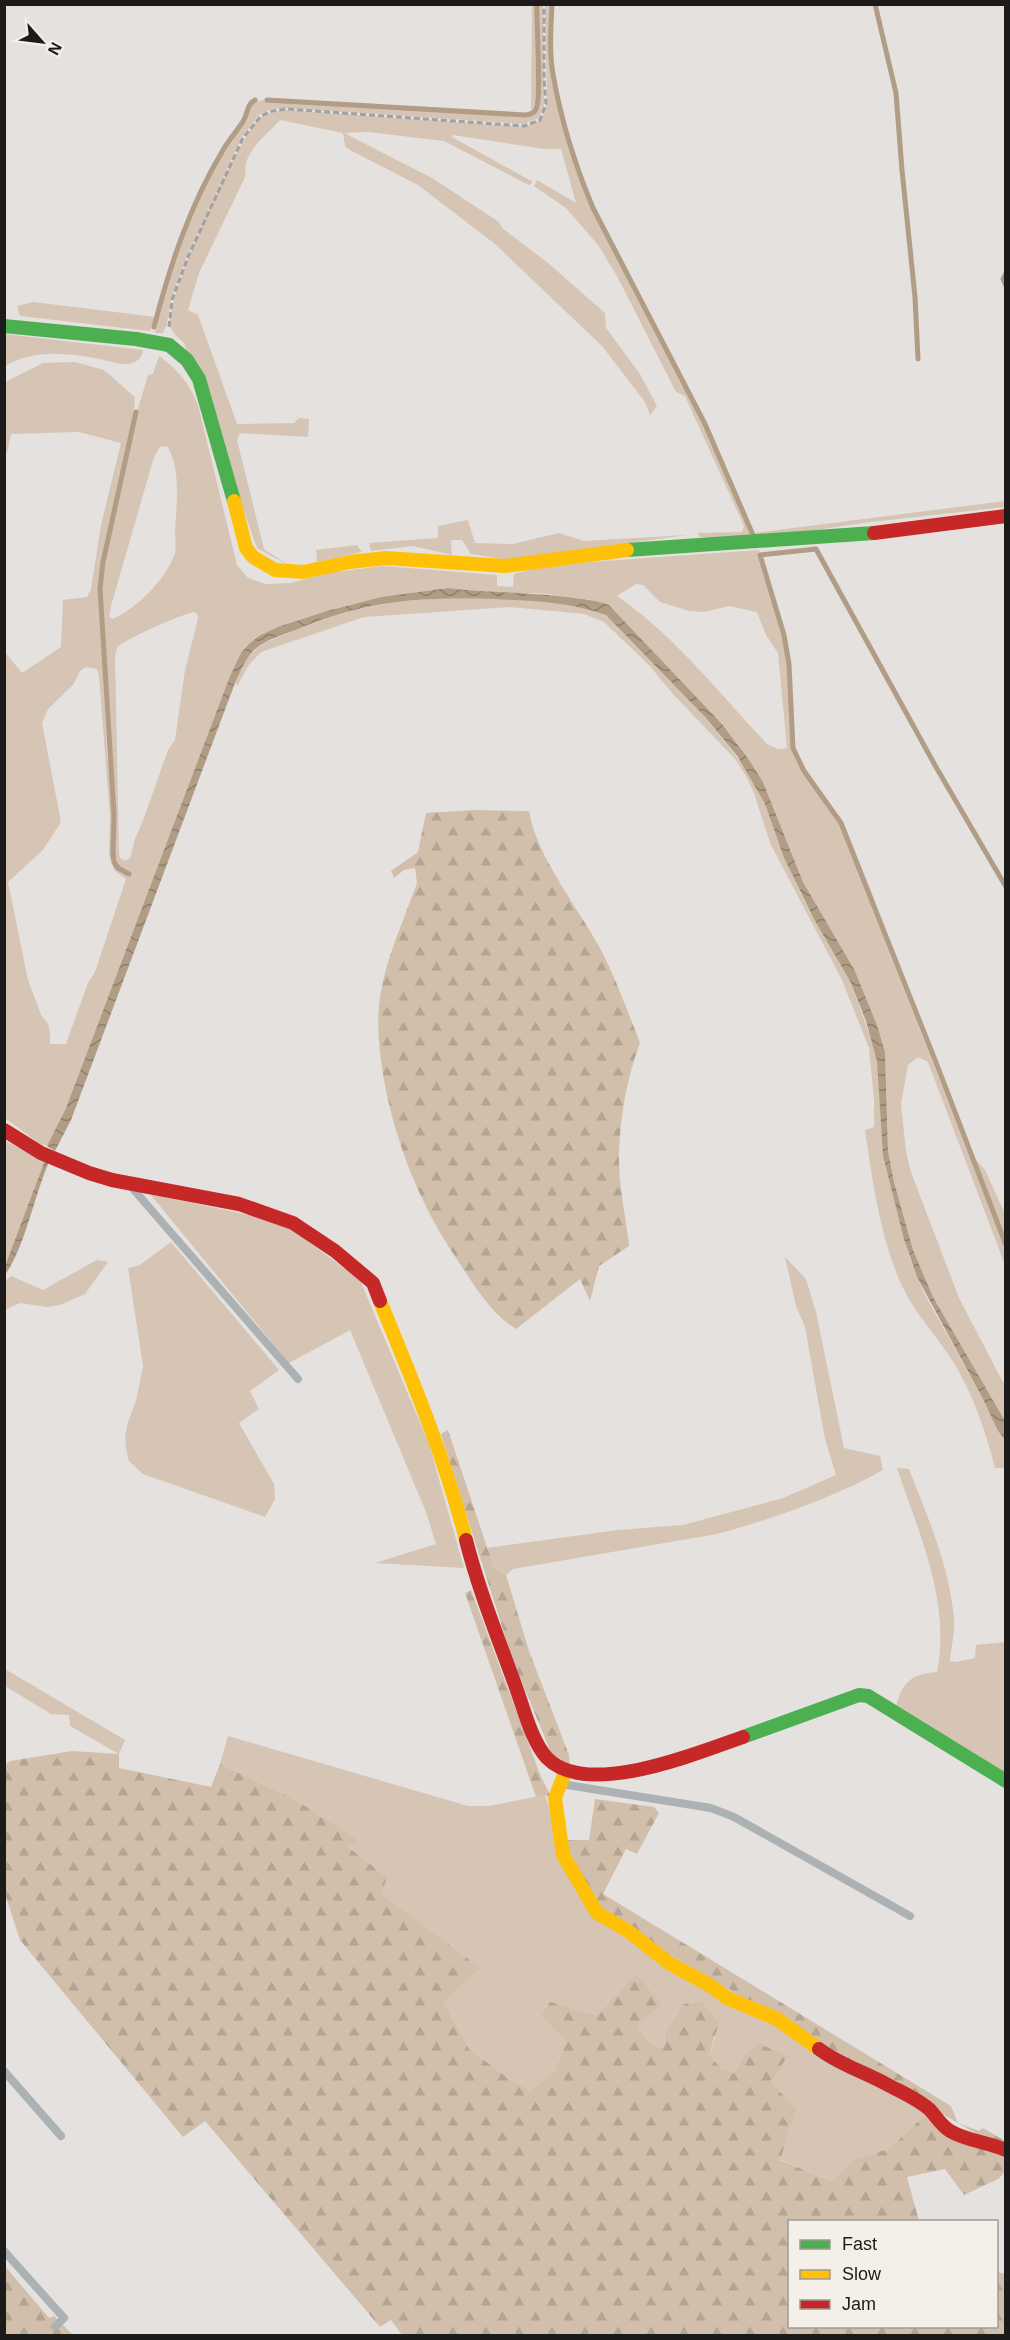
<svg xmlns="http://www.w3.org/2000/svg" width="1010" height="2340" font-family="Helvetica,sans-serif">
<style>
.green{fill:#d6c5b4;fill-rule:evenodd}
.forest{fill:url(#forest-firs)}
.water{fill:url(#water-waves)}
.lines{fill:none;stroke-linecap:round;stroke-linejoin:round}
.stream{stroke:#b19c85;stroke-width:5}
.path{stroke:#9fa1a3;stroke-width:3;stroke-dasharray:6 3;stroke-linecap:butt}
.lane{stroke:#acb1b4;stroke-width:8}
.fast{stroke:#4caf50;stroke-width:14}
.slow{stroke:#ffc107;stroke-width:14}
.jam{stroke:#c62828;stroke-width:14}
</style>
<defs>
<pattern id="forest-firs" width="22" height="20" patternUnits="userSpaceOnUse" patternTransform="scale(1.5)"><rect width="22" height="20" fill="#d1bfac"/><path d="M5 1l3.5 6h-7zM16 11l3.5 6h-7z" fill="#b3a493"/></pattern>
<pattern id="water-waves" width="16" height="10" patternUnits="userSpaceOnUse" patternTransform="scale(1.5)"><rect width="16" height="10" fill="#b19c85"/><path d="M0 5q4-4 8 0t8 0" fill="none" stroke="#8f7e6c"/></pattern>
</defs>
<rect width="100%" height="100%" fill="#e4e1df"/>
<!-- green -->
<path class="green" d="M535 4C535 25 541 100 531 113L532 5Z
M538 5H543L544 104 539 118 523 124 287 108 272 109 259 115 242 137 187 256 171 300 167 324 163 333H155C156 320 161 306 165 293 180 234 205 174 242 127 253 113 244 101 267 100L525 117 533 115 538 109 539 91Z
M545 5H551C550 28 548 52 552 75 559 121 574 165 592 208L704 424 752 536 754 533 1005 501V507L863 523 755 539 699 537 698 533 742 532 744 526 685 396 676 392 617 276 598 245 566 208 534 186 537 180 576 203 561 149H544L453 135 452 137 533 182 529 185 444 141 368 132 344 133 432 178 499 222 502 228 548 263 605 313 606 328 640 374 657 406 650 415 645 402 602 346 495 244 418 185 350 150 345 146 343 133 280 120C268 134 240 154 246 175L199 273 188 310 198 315 237 424 294 423 299 418 309 419 308 437 240 433 237 440 264 549 290 566 257 548 184 343C179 338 171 332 170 325 165 298 239 136 260 118 268 112 278 111 287 110L524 127 541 120 547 104Z
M33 302 156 317 150 331 20 316 17 306Z
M4 334 143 350C142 356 139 361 132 363 123 366 109 361 100 359 67 353 35 349 5 366Z
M159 356C178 370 189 382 198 405L237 565 248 578 265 584 291 583 328 573 383 566 497 575V586L513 587 514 574 548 565 759 550 783 636 787 664 792 749 803 771 840 824 1005 1248V1265L928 1062 918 1057 908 1065 901 1104 906 1152 911 1172 959 1298 1005 1386V1421L933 1297 913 1250 894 1182 888 1151 885 1052 877 1025 855 971 803 882 763 782 739 746 722 724 609 605 586 599 537 593H494L447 588 381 597 327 611 259 636 241 653 230 676 66 1108 47 1146 39 1143 5 1118 4 651 22 673 61 647 63 600 87 597 91 589 101 525 121 443 79 432 11 434 7 453H5V382L43 363 75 362 104 370 135 397 134 411 102 562 99 588 107 753 113 815 111 854 112 863 117 869 128 875 129 872 119 867 115 862 114 853 115 815 101 588 104 563 137 412 148 375 153 374ZM167 446C182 470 176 506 175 533 175 541 177 549 174 556 163 582 138 607 113 619L109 617 111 606 154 457 160 447ZM636 584 643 585 660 602 689 611 704 612 729 606 757 612 766 635 778 653 787 748 778 749 767 744C721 695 673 634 617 596ZM195 612 198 616 197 623 185 670 175 740 168 750 144 818 135 839 130 858 125 861 120 858 119 853 115 656C116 653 116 649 118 647 125 639 184 613 195 612ZM86 667 97 669 99 676 110 817 109 855 114 870 126 879 95 972 88 983 66 1044H50C50 1034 51 1023 42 1017L28 980 8 882 43 850 61 822 42 723 48 709 73 685 80 671Z
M468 520 475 543 513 544 559 533 584 541 687 535 507 560 471 554 462 540H451L452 555 413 546 371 551 369 543 438 538V526Z
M357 545 362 552 317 562 316 550Z
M445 598C499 599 554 596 606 615L706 718 744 766 765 804 784 858 804 900 850 981 875 1049 879 1076 883 1156 910 1259 924 1293 983 1399 998 1431 1005 1440V1468H995C986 1433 974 1396 955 1365 939 1338 915 1314 902 1286 881 1241 872 1179 865 1130L874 1127V1099L869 1048 842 980 770 843 754 793 746 776 735 759 672 693 648 664 604 622 584 614 510 607 364 617 261 652 248 666 238 685 235 683C240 672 245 659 254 651 264 641 279 637 291 632 346 609 385 601 445 598Z
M5 1141 45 1160 5 1266Z
M974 1158 985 1170 1005 1214V1241Z
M150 1194 282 1222 360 1280 429 1444 464 1568 375 1563 436 1544 426 1512 350 1330 289 1363Z
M171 1242 279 1370 250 1391 259 1409 239 1423 274 1484 275 1499 265 1517 143 1474 129 1461 126 1449 125 1436 128 1422 136 1401 143 1366 128 1268 140 1265Z
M785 1257 806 1279 816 1312 844 1448 880 1456 883 1470C833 1498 772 1519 717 1534L513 1569 506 1575 494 1568 487 1548 618 1530 683 1525 783 1498 836 1475 825 1439 805 1327 796 1306Z
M97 1260 108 1262 85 1294 60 1305 47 1307 20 1303 5 1310V1281L11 1276 43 1290Z
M897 1468 909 1469C928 1518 950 1567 954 1620 955 1633 951 1648 950 1661L956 1662 975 1658 976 1645 1005 1642V1776L896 1707C902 1682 911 1674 937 1672 951 1602 919 1534 897 1468Z
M5 1669 125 1740 119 1754 70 1726 69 1715 51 1714 5 1686Z
M228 1736 468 1806H489L545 1795 571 1875 928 2112 889 2149 856 2158 831 2181 779 2159 791 2126 744 2055 734 2073 722 2069 709 2055 716 2036 684 2004 665 2033 664 2048 651 2044 636 2026 597 2016H541L566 2042 554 2072 530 2092 508 2078 469 2049 444 2002 479 1968 382 1894 387 1877 348 1847 358 1841 296 1800 220 1764Z"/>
<!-- forest -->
<path class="forest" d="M473 810 529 811C536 856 579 909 601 950 616 979 628 1012 640 1043 627 1077 620 1117 619 1153 618 1184 626 1216 629 1246L599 1266 590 1301 580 1279 516 1329C493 1315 477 1290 462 1267 448 1246 434 1224 423 1200 397 1148 374 1064 379 1006 383 964 403 923 417 883L415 868 404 870 394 878 391 871 418 852 426 813Z
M448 1430 494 1568 506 1575 529 1651 569 1755 570 1767 552 1755 512 1658 441 1434Z
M471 1590 541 1777 552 1798 545 1795 536 1797 465 1593Z
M72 1751 119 1754V1768L211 1787 220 1764 296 1800 359 1841 348 1847 387 1877 382 1894 480 1968 444 2002 469 2049 508 2078 530 2091 554 2072 566 2042 541 2016 550 2002 597 2016 637 1974 661 2005 636 2026 651 2044 664 2048 665 2033 684 2004 702 2002 719 2023 709 2055 722 2069 734 2073 744 2055 760 2044 787 2056 777 2074 770 2081 796 2109 780 2160 831 2181 856 2158 889 2149 928 2112 1005 2153V2172L998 2179 964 2195 945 2169 907 2177 919 2221 790 2222V2326H996L997 2272 1005 2274V2335L403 2336 391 2320 380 2327 205 2121 183 2137 20 1940 5 1894 4 1766 10 1761Z
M595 1799 654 1807 659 1813 637 1854 626 1849 603 1894 951 2106 958 2123 979 2131 983 2128 1005 2141 992 2143 598 1912 564 1840H589Z
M4 2265 49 2318 54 2316 73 2335H5Z"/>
<!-- water -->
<path class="water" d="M448 588C488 593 528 592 568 597 582 599 596 600 609 605L722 724 747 757 763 782 803 882 855 971 877 1025 885 1052 888 1151 894 1182 913 1250 933 1297 1005 1421V1440L998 1431 983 1399 917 1277 904 1239 883 1156 877 1061 866 1021 850 981 814 919 784 858 765 804 738 757 706 718 606 615C567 601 534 601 494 599 418 597 369 600 298 629 283 635 264 640 253 651 245 660 240 672 235 683L71 1120 55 1151 47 1146 66 1108 230 676 241 653 249 644 259 636 278 627 327 611 381 597Z
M45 1160 49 1162C34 1196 25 1247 5 1275V1266Z"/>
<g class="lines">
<!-- stream -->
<path class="stream" d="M552 4C551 28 549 51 553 74 561 121 575 165 593 208L705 424 753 535
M875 4 896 93 902 170 915 297 918 359
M267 100 525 115C530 114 534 114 536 109 542 97 536 23 537 4
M1006 273 1003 279 1006 286
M154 327C170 265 190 205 223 150 229 140 236 132 242 123 248 115 246 105 255 100
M129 874 118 868 114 862 113 853 114 815 100 588 103 562 136 412
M1006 887 936 767 816 549 760 555 784 635 789 664 793 748 804 771 841 823 935 1060 1006 1245"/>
<!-- path -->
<path class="path" d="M169 327 172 300 188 257 243 138 261 116 272 111 287 109 524 126 540 120 546 104 544 79V4"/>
<!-- lane -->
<path class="lane" d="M134 1190 298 1379
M561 1784 711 1808 734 1817 910 1916
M4 2071 61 2136
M4 2251 64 2318 55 2327"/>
<!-- fast -->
<path class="fast" d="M4 326 136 339 169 345 187 360 199 379 234 501
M627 550 874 533
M743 1737 859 1695 868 1696 1006 1781"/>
<!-- slow -->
<path class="slow" d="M234 501 246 548 253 557 275 570 303 572 350 562 386 558 505 566 627 550
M380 1301C412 1379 445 1458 466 1540
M566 1770 555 1798 563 1855 597 1913 628 1931 669 1963 711 1986 727 1998 777 2019 819 2049"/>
<!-- jam -->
<path class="jam" d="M874 533 1006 516
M4 1130 41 1153 89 1173 112 1180 239 1204 293 1223 335 1251 373 1283 380 1301
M466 1540C478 1588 497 1635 514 1682 523 1705 531 1741 547 1758 587 1799 697 1753 743 1737
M819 2049C840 2065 865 2072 888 2085 901 2092 920 2100 931 2111 938 2119 941 2125 950 2131 967 2141 988 2142 1006 2150"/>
</g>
<!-- border -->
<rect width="1010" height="2340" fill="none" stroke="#1c1b19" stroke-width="12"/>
<!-- legend -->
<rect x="788" y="2220" width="210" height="108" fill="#f4efe9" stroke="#9e9a96" stroke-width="1.5"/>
<rect x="800" y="2240" width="30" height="9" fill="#4caf50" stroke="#9e9a96" stroke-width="1.5"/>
<text x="842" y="2250" font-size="18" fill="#1c1b19">Fast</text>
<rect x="800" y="2270" width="30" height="9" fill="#ffc107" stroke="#9e9a96" stroke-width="1.5"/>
<text x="842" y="2280" font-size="18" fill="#1c1b19">Slow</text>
<rect x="800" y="2300" width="30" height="9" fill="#c62828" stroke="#9e9a96" stroke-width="1.5"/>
<text x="842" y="2310" font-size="18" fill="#1c1b19">Jam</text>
<!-- north arrow -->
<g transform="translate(42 42) rotate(118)" stroke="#f4efe9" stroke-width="4.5" paint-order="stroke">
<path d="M0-4.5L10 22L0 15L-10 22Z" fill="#1c1b19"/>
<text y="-9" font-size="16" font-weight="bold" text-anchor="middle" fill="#1c1b19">N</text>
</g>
</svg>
